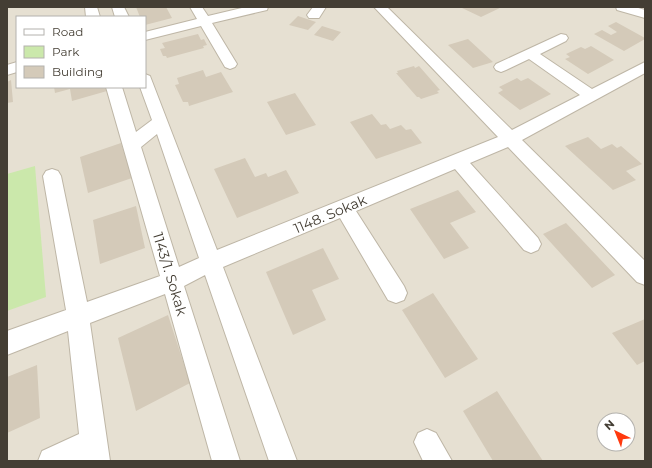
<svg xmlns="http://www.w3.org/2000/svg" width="652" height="468" font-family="Montserrat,sans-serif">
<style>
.residential{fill:#e6e0d2;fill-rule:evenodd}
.green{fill:#cbe8ab}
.building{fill:#d4cab9}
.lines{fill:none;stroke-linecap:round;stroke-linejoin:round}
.minor-casing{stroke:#beb6a6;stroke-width:2}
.minor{fill:#fff;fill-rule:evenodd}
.labels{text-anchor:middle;stroke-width:4;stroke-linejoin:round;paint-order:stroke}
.street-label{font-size:14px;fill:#443e34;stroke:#fff}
</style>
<rect width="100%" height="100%" fill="#f2eee4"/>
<!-- residential -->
<path class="residential" d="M7 7H645V461H7ZM17 17H145V87H17ZM604 420H628V444H604Z"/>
<!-- green -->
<path class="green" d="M35 166 46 297 7 311V174Z"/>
<!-- building -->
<path class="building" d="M136 7H166L172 18 145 25V17H140Z
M464 7H502L481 17 462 8Z
M298 16 316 22 308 30 289 25Z
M616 22 645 38V39L624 51 594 34 602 30 611 35 617 32 608 26Z
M322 26 341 32 333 41 314 35Z
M198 34 201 40 204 39 207 45 203 46 204 48 167 58 166 56H163L160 49 165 48 162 43Z
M468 39 493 62 473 68 448 45Z
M591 46 614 60 588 74 565 59 570 57 566 54 581 47 585 49Z
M414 66 415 68 419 66 440 90 437 91 439 93 421 99 419 97H417L396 73H398L397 71Z
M203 70 206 77 221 72 233 92 189 106 188 102H183L175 85 179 84 177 78Z
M517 78 521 81 528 78 551 94 520 110 498 93 503 90 499 87Z
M11 80 13 102 7 103V82Z
M54 87H106L107 91 72 101 70 89 55 93Z
M295 93 316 125 286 135 267 102Z
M372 114 381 125 386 124 390 129 401 125 406 130 411 129 422 143 376 159 350 122Z
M588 137 601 149 612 144 617 148 621 146 642 164 626 171 636 180 613 190 565 146Z
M121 143 132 178 88 193 80 157Z
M245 158 255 177 266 173 268 177 286 170 299 193 237 218 214 169Z
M458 190 476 212 450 223 469 248 444 259 410 209Z
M136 206 145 248 100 264 93 220Z
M566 223 615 275 592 288 543 234Z
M323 248 339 279 312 290 326 320 293 335 266 272Z
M433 293 478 359 445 378 402 310Z
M168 315 190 383 136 411 118 338Z
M645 319V361L637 365 612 333Z
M37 365 40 418 7 433V377Z
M497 391 543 461H493L463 411Z"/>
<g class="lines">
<!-- minor casing -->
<g class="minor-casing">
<path id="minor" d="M85 7H97L100 17H86Z
M112 7H124L129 17H115Z
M190 7H202L208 16 246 7H268L267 10 212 23 237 64 235 67 230 69 225 67 201 26 145 40V32L197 19Z
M313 7H326L319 18H309L307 15Z
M374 7H387L512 130 580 95 529 59 506 70 501 72 496 70 494 67 496 64 561 34 566 35 568 38 566 41 540 54 592 89 645 62V73L522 140 645 261V285L637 282 508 147 470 163 538 238 541 244 538 250 531 253 524 250 455 169 356 211 404 286 407 293 404 300 396 303 388 300 340 218 223 267 297 461H269L205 275 184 286 240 461H212L165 294 90 323 110 461H38L42 451 79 434 68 331 7 355V331L66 310 43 176 46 171 52 169 58 171 61 176 87 302 160 276 106 87H122L136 132 152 120 140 87H145V74L150 76 217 250 498 137ZM157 134 199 258 179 267 141 147Z
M616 7H635L645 10V18L617 10Z
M17 62V72L7 75V65Z
M427 429 436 433 452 461H423L414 442 418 433Z"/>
</g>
<!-- minor -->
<use href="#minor" class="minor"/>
</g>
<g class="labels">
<!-- street labels -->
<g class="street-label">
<text transform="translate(330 214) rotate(-23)" y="5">1148. Sokak</text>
<text transform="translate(170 274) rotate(73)" y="5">1143/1. Sokak</text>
</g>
</g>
<!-- border -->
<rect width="652" height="468" fill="none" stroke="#443e34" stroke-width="16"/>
<!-- legend -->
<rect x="16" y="16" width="130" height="72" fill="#ffffff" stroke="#b4b2ae"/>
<rect x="24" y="29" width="20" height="6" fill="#ffffff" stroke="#b4b2ae"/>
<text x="52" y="36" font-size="12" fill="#443e34">Road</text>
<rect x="24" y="46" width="20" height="12" fill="#cbe8ab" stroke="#b4b2ae"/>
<text x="52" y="56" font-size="12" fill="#443e34">Park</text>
<rect x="24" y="66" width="20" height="12" fill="#d4cab9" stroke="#b4b2ae"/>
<text x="52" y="76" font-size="12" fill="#443e34">Building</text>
<!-- north arrow -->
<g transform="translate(616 432) rotate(317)"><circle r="19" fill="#ffffff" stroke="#b4b2ae"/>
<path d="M0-3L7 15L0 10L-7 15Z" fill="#ff390e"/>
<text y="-6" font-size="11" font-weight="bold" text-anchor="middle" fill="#443e34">N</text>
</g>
</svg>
